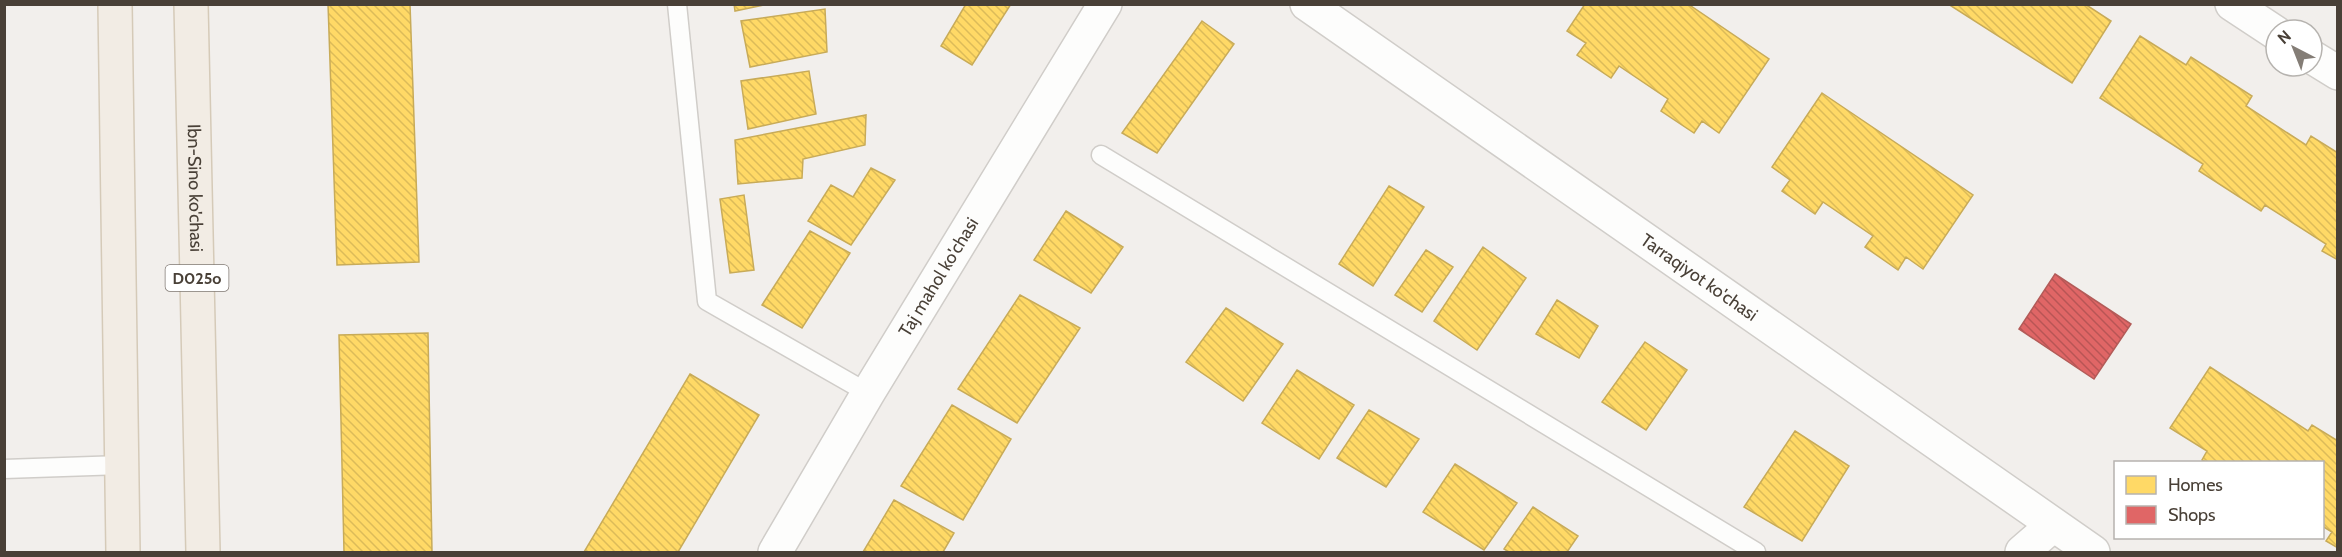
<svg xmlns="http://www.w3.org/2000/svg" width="2342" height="557" font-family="Cabin,sans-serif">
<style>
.homes{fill:url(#homes-back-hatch);stroke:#c8ab58;stroke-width:1.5}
.shops{fill:url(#shops-back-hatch);stroke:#b35b58;stroke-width:1.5}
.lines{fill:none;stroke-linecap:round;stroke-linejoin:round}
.lane-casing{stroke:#d0cdc9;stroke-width:21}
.street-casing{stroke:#d0cdc9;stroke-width:36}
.primary-casing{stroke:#d5cab8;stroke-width:36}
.lane{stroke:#fdfdfc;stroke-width:18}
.street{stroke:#fdfdfc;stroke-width:33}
.primary{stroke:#f2ece4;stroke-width:33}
.labels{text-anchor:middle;stroke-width:6;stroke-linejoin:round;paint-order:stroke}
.shield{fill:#fff;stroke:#807973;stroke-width:1.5}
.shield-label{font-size:16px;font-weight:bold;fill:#494037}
.street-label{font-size:18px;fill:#494037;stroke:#fff}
</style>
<defs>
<pattern id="homes-back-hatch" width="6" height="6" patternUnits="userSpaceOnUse" patternTransform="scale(1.5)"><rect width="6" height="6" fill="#ffd966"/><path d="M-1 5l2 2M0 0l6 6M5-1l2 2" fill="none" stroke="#dcbb59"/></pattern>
<pattern id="shops-back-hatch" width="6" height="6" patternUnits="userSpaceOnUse" patternTransform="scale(1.5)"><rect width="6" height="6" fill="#e06666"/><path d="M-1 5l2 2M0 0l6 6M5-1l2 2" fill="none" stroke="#b85555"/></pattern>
</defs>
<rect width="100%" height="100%" fill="#f2efec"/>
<!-- homes -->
<path class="homes" d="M328 4H410L419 262 337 265Z
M734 4H769L735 11Z
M966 4H1011L972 65 941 46Z
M1585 4H1688L1769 59 1719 133 1702 121 1694 133 1661 111 1668 99 1619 66 1611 78 1577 55 1586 43 1567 31Z
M1948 4H2085L2111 21 2072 83Z
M825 9 827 52 750 67 741 21Z
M1202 21 1234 44 1157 153 1122 133Z
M2140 36 2186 65 2191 57 2252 96 2246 106 2306 145 2311 136 2338 153V260L2322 251 2326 244 2265 205 2261 211 2199 171 2203 164 2100 98Z
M809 71 816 114 748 129 741 81Z
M1822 93 1973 195 1923 269 1906 257 1898 270 1865 247 1873 236 1823 202 1815 214 1782 191 1790 180 1772 167Z
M866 115 865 145 803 159 802 178 738 184 735 140Z
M871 168 895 180 851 245 808 221 831 185 853 197Z
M1389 186 1424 207 1373 286 1339 264Z
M744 195 754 270 730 273 720 199Z
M1066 211 1123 247 1091 293 1034 260Z
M810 231 850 253 802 328 762 305Z
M1483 247 1526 278 1477 350 1434 321Z
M1426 250 1453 267 1422 312 1395 295Z
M1020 295 1080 328 1017 423 958 389Z
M1557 300 1598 326 1579 358 1536 334Z
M1226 308 1283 344 1243 401 1186 362Z
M428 333 432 552H344L339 335Z
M1645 342 1687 370 1646 430 1602 402Z
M2210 367 2308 431 2312 425 2338 441V548L2326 541 2332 532 2322 526V462H2206L2202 460 2207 451 2170 428Z
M1297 370 1354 405 1319 459 1262 423Z
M690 374 759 415 678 552H584Z
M952 405 1011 439 963 520 901 486Z
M1369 410 1419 439 1386 487 1337 458Z
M1795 431 1849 466 1802 541 1744 507Z
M1455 464 1517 503 1484 550 1423 512Z
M894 500 954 533 943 552H863Z
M1533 507 1578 536 1567 552H1509L1504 549Z"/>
<!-- shops -->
<path class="shops" d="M2055 274 2131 324 2094 379 2019 329Z"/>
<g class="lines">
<!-- lane casing -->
<g class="lane-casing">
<path id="lane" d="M677 4 707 301 868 393
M1101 155 1756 552
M4 469 122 465"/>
</g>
<!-- street casing -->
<g class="street-casing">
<g id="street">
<path id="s1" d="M1307 4 2093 552"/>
<path d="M2232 4 2276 33"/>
<path d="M2312 57 2338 73"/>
<path id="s2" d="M775 552 868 393 1105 4"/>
<path d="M2022 552 2053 525"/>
</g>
</g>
<!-- primary casing -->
<g class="primary-casing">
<g id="primary">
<path d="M115 4 123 552"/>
<path id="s3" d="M191 4 203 552"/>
</g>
</g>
<!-- lane -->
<use href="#lane" class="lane"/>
<!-- street -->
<use href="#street" class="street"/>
<!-- primary -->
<use href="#primary" class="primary"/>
</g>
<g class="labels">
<!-- shield labels -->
<rect class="shield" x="165.5" y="265" width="63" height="26" rx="4.5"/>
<g class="shield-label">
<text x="197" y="284">D025o</text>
</g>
<!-- street labels -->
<g class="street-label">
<text dy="6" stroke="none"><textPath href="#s3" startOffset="184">Ibn-Sino ko'chasi</textPath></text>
<text dy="6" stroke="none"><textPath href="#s2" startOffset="320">Taj mahol ko'chasi</textPath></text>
<text dy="6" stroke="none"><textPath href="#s1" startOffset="478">Tarraqiyot ko'chasi</textPath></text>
</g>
</g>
<!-- border -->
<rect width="2342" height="557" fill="none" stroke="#494037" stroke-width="12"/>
<!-- legend -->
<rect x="2114" y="461" width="210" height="78" fill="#ffffff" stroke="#b6b3af" stroke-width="1.5"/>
<rect x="2126" y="476" width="30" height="18" fill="#ffd966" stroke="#b6b3af" stroke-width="1.5"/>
<text x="2168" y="491" font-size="18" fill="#494037">Homes</text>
<rect x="2126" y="506" width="30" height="18" fill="#e06666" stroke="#b6b3af" stroke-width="1.5"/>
<text x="2168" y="521" font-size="18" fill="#494037">Shops</text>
<!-- north arrow -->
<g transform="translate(2294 48) rotate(318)"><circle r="28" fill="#ffffff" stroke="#b6b3af" stroke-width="1.5"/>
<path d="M0-4.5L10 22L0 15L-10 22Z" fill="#847d76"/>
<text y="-9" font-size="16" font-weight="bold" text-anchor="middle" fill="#494037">N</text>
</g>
</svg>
